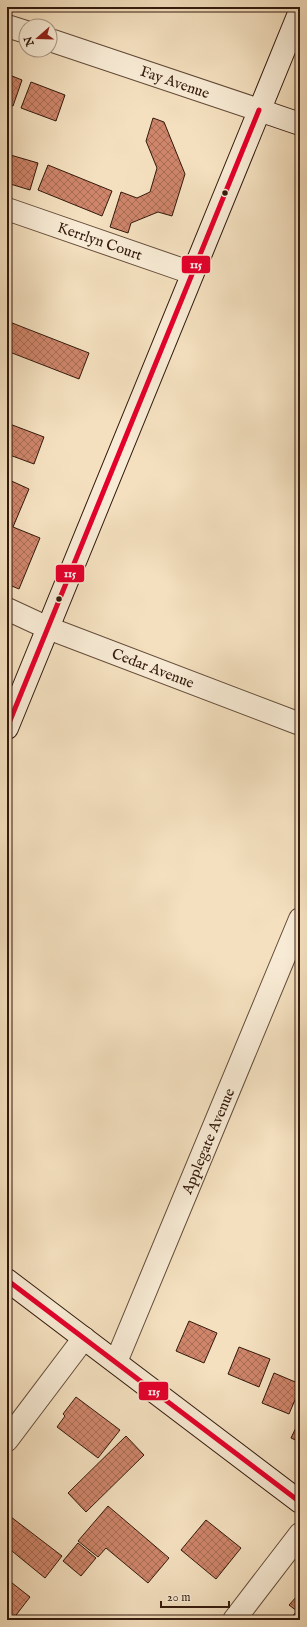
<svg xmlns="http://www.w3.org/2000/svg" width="307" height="1627" font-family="'IM FELL English',serif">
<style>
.building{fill:url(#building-cross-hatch);stroke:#33190c}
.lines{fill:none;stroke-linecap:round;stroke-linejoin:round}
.street-casing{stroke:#634b39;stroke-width:24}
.secondary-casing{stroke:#33190c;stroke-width:24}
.street{stroke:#f8ebd5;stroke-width:22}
.secondary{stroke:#f8ebd5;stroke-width:22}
.bus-1-casing{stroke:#f8ebd5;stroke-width:8}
.bus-1{stroke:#e4002b;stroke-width:5}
.bus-dot{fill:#33190c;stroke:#f8ebd5;stroke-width:1.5}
.labels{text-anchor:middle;stroke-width:3;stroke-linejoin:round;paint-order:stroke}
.street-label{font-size:15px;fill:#33190c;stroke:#f8ebd5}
.line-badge{stroke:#f8ebd5;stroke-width:1.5}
.badge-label{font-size:11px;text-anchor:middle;font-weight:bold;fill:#fff}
</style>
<defs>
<pattern id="building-cross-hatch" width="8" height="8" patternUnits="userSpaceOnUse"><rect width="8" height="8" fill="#ce856a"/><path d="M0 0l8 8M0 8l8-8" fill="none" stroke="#a86c56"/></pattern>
</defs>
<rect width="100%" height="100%" fill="#f4e0bf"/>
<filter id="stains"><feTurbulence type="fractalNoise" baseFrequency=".005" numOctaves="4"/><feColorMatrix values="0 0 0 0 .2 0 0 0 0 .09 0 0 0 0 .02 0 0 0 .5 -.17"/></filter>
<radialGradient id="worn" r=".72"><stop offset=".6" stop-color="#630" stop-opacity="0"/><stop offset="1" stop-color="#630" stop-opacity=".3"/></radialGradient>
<!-- building -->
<path class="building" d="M7 74 22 80 13 106 7 104Z
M31 82 65 95 56 121 21 108Z
M153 118 164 122 185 174 172 216 158 212 131 223 128 233 110 227 121 192 137 198 150 192 157 168 146 141Z
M7 154 38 163 30 190 7 183Z
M48 165 112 191 102 216 38 190Z
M7 321 89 353 79 379 7 351Z
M7 423 44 437 34 464 7 454Z
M7 479 29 489 13 527 40 538 19 589 7 584Z
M189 1321 217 1333 204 1363 176 1351Z
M239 1347 270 1359 259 1387 228 1374Z
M274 1373 300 1384V1388L289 1414 262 1403Z
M76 1397 120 1430 98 1458 57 1427 65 1416 63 1414Z
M300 1419V1442L291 1438Z
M126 1436 144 1455 86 1512 68 1493Z
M108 1506 169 1558 148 1583 106 1548 98 1557 78 1541Z
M11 1517 62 1556 45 1578 7 1547V1522Z
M206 1520 241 1548 216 1579 181 1550Z
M78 1543 96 1558 81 1576 63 1561Z
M7 1579 30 1597 13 1619 7 1614Z
M298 1595 300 1597V1620H289L297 1611 289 1605Z"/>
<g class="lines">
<!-- street casing -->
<g class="street-casing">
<path id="street" d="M7 26 26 32
M50 40 259 110
M7 209 192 273
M7 609 48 628 300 724
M116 1362 300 919
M7 1440 84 1338
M234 1620 300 1534"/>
</g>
<!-- secondary casing -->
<g class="secondary-casing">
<path id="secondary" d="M259 110 300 124
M7 728 300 11
M7 1280 300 1502"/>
</g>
<!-- street -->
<use href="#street" class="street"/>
<!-- secondary -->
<use href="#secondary" class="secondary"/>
<!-- bus-1 casing -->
<g class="bus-1-casing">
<path id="bus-1" d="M7 728 259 110
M7 1280 300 1502"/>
</g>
<!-- bus-1 -->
<use href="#bus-1" class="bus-1"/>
</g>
<!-- markers -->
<g class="bus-dot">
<circle cx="225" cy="193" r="3.5"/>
<circle cx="59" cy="599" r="3.5"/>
</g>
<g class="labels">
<!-- street labels -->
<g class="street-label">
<text transform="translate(175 82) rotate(19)" y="5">Fay Avenue</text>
<text transform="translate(100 241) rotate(19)" y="5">Kerrlyn Court</text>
<text transform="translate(153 668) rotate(21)" y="5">Cedar Avenue</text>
<text transform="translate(208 1141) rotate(-67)" y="5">Applegate Avenue</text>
</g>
</g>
<g class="line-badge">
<rect x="181" y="255" width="30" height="19" rx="4" fill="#e4002b"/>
<rect x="55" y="564" width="30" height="19" rx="4" fill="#e4002b"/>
<rect x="138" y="1381" width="31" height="20" rx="4" fill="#e4002b"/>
</g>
<g class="badge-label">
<text x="196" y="268">115</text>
<text x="70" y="577">115</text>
<text x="154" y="1395">115</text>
</g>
<!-- margin -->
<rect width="307" height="1627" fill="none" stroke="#f4e0bf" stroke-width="24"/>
<rect x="8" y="8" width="291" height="1611" fill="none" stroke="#33190c" stroke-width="2"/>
<rect x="12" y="12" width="283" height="1603" fill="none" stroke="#33190c"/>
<!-- north arrow -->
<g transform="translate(38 38) rotate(250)"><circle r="19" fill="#f8ebd5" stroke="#a99785"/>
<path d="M0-3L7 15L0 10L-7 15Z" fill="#8f2418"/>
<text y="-6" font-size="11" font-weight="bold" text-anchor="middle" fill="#33190c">N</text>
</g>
<!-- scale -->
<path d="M161 1601v6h68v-6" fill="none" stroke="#33190c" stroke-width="2"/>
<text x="167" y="1601" font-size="12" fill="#33190c" stroke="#f8ebd5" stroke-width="3" paint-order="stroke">20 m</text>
<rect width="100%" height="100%" filter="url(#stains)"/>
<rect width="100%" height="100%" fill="url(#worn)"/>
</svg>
